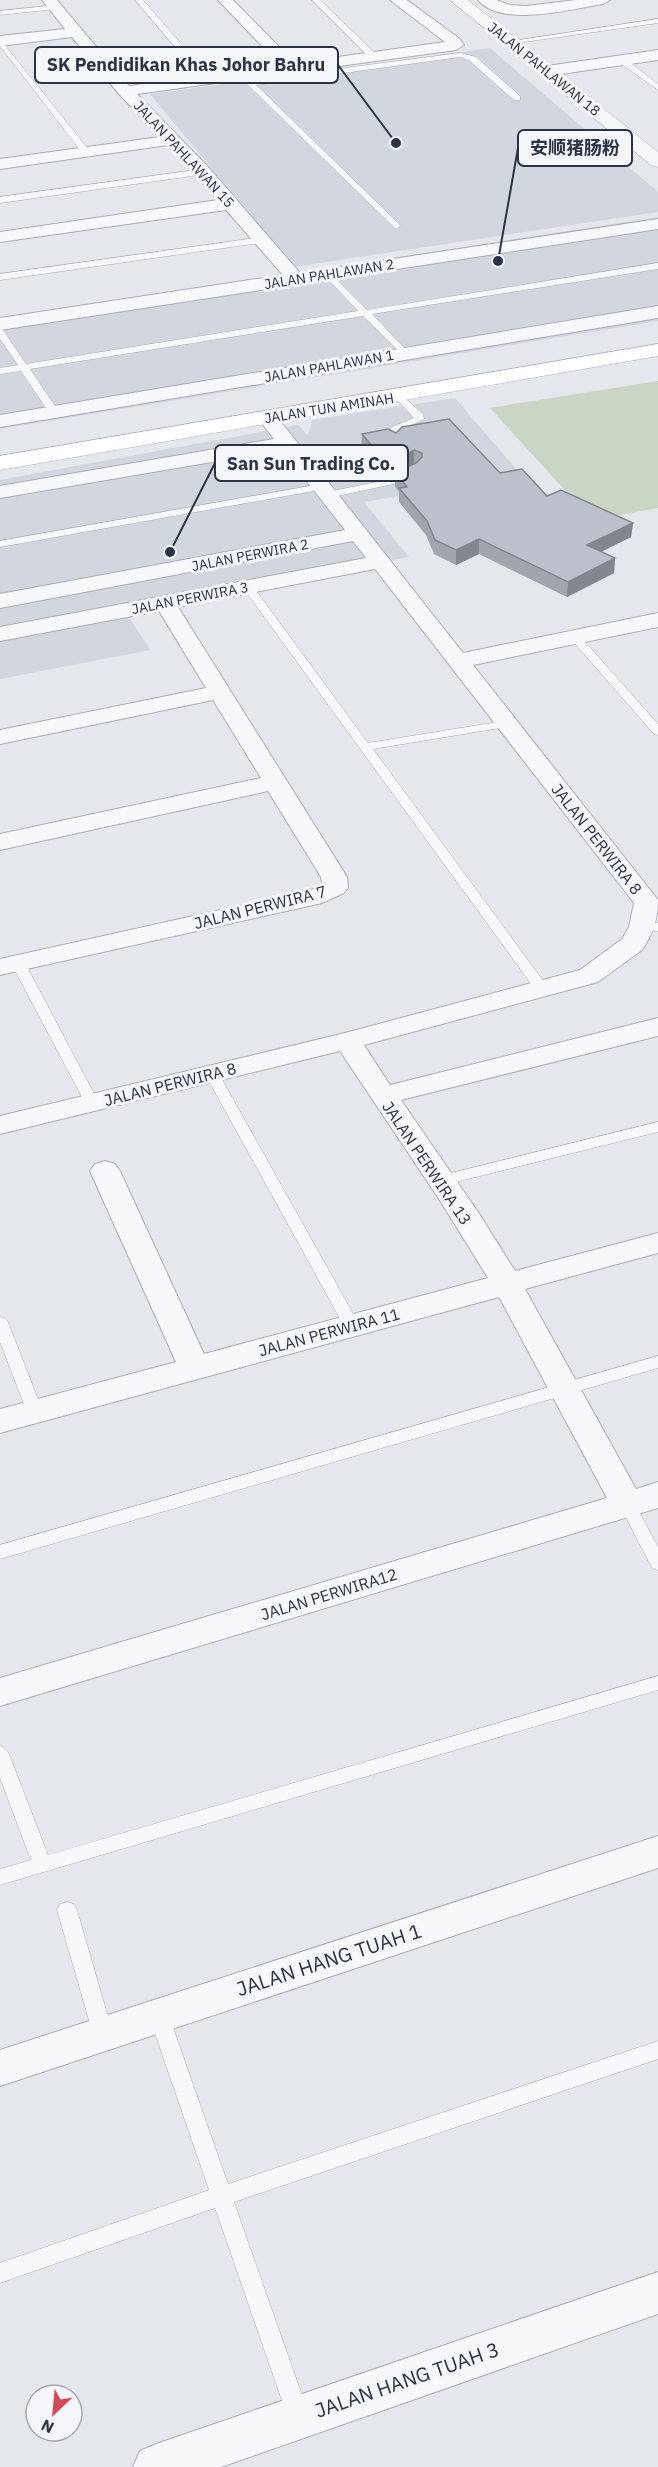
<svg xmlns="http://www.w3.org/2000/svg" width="658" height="2467" font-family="'IBM Plex Sans','Noto Sans SC',sans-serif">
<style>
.built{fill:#d2d6de}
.green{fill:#c9d6c5}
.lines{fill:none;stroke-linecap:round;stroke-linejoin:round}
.service-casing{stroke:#a9aeb7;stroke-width:1}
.minor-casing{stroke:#a9aeb7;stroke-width:2}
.tertiary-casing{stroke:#a9aeb7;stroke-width:1}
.secondary-casing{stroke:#a9aeb7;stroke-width:1}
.service{fill:#f7f8fa;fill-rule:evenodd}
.minor{fill:#f7f8fa;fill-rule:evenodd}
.tertiary{fill:#f7f8fa;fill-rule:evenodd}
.secondary{fill:#fff;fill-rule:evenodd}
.wall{fill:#a1a5ae}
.shaded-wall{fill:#83868d}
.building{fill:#bbc0ca;stroke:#83868d;stroke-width:1.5}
.labels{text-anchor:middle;stroke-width:6;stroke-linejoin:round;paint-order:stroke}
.far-street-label{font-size:14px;fill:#2b3445;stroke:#f4f6f9}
.street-label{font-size:16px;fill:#2b3445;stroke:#f4f6f9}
.near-street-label{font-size:20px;fill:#2b3445;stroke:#f4f6f9}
.leader{fill:none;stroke:#2b3445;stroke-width:2}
.callout-dot{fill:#2b3445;stroke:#f4f6f9;stroke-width:2}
.callout{fill:#f4f6f9;stroke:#2b3445;stroke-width:2}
.callout-label{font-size:18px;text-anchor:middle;font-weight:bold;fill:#2b3445}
</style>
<rect width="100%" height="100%" fill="#e4e7ec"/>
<!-- built -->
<path class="built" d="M490 48 658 192V212L293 267 150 94Z
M658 217V321L0 429V318Z
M455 398 522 476 364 502 409 557 125 611 150 650 0 679V480L298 425 308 436 312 420Z"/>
<!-- green -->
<path class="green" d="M658 381V508L592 520 490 408Z"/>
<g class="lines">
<!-- service casing -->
<g class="service-casing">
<path id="service" d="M135 0H143L211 78V82H205Z
M312 0H320L377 55V59H371Z
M58 5 55 9 0 15V11Z
M658 19V23L510 44 506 42Z
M0 39 89 150V154H83L0 46Z
M460 53 476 57 520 96V100H514L470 61 460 57 256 85 399 224 400 226 396 229 242 79 246 77 252 80Z
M620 59H626L658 84V90L620 63Z
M203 169 206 170V174L0 203V197Z
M263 237 266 238V242L0 280V274Z
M658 263V269L372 314 407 351 409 353 404 356 363 316 30 369 59 412 54 415 50 414 21 371 0 374V368L18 365 0 339V329L3 330 26 364 358 311 324 275 322 273 327 270 367 310Z
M400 394 423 414 424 419 400 431 397 434 400 442 395 445 390 442 388 432 392 427 414 418 395 397Z
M412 471 417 474 416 476 398 483 328 498 323 495 328 492 391 479Z
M321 484 325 485V489L0 547V541Z
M248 584 252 585 368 743 510 720V726L506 727 373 749 547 986 549 989 547 992H537L244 589V585Z
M575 634 579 635 658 724V735L654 734 571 639V635Z
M642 923H658V931L637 930 635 927 637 924Z
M18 959 25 963 99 1103 97 1106 92 1108 85 1103 11 963Z
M212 1070 219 1074 360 1326 358 1330H346L344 1326 205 1074Z
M658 1122V1132L443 1185 436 1180 443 1175Z
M0 1317 5 1318 8 1322 43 1412 41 1416H29L27 1412 0 1342Z
M658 1356V1368L0 1559V1545Z
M627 1498 633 1500 658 1547V1570L652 1568 619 1504 621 1500Z
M658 1676V1690L0 1885V1869L31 1860 0 1778V1746L6 1749 9 1754 48 1855Z
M67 1902 74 1904 77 1910 113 2034 110 2040 103 2043 96 2040 93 2034 57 1910 60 1904Z
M159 2007 166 2010 169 2016 228 2184 658 2041V2059L234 2202 309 2415 306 2423 298 2426 290 2423 287 2415 215 2208 0 2283V2263L209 2190 149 2016 152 2010Z"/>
</g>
<!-- minor casing -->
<g class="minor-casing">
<path id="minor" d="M42 0H57L129 86 280 65 218 0H233L295 63 445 42 390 0H407L460 39 464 45 456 50 137 94 209 168 300 273 658 219V229L0 330V318L283 275 226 210 0 242V232L218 200 168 145 0 169V159L160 137 119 94 72 37 0 46V36L65 29Z
M478 0H496L510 5 526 6 576 0H610L603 4C572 9 501 28 478 0Z
M658 50V60L547 76 539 71 547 66Z
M658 306V318L0 427V415Z
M267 411 274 413 463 653 658 613V627L473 665 658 900C658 919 653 934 642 950L598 982 364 1045 390 1085 658 1018V1036L401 1100 480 1215 515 1271 658 1233V1253L525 1289 636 1489 658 1482V1508L0 1706V1678L607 1498 499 1297 0 1433V1409L176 1362 90 1171 95 1164 105 1161 115 1164 120 1171 204 1354 488 1278 439 1199 340 1051 0 1134V1116L345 1033 580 970 622 939 629 927 634 903 375 569 178 607 347 877 348 888 344 893 322 903 0 975V959L314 889 322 885 321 877 268 791 0 850V834L261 778 213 700 0 744V730L206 688 159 611 0 641V627L366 558 353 541 0 608V594L345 530 282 450 0 498V486L274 439 257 417 260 413Z
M658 1836V1868L0 2086V2050Z
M658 2272V2314L221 2467H133L140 2451 156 2444Z"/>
</g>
<!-- tertiary casing -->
<g class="tertiary-casing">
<path id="tertiary" d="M450 0H468L658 152V167L651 165Z"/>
</g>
<!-- secondary casing -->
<g class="secondary-casing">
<path id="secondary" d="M658 344V356L0 470V456Z"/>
</g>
<!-- service -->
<use href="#service" class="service"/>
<!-- minor -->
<use href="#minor" class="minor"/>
<!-- tertiary -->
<use href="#tertiary" class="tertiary"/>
<!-- secondary -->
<use href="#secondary" class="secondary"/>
</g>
<!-- wall -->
<path class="wall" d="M396 433 500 473 547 496 633 523 631 537 601 552 615 558 614 573 567 597 479 554 456 565 434 554 426 535 399 502V492L395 487V474L387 478 361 447 362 434Z"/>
<!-- shaded-wall -->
<path class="shaded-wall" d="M414 450V464L387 478V464Z
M633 523 631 537 586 559 587 545Z
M479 539V554L456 565V550Z
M615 558 614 573 567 597 568 582Z"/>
<!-- building -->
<path class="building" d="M449 419 500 473 522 469 547 496 561 490 633 523 587 545 615 558 568 582 479 539 456 550 435 540 427 521 399 488 407 487 395 472 416 463 422 457V453L414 450 387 464 362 434 388 429 396 433 402 427Z"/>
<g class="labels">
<!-- far-street labels -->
<g class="far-street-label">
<text transform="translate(544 69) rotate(39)" y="5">JALAN PAHLAWAN 18</text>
<text transform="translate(184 154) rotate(47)" y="5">JALAN PAHLAWAN 15</text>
<text transform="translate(329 274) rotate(-9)" y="5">JALAN PAHLAWAN 2</text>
<text transform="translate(329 366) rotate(-10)" y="5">JALAN PAHLAWAN 1</text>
<text transform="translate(329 408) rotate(-9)" y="5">JALAN TUN AMINAH</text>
<text transform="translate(250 555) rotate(-11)" y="5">JALAN PERWIRA 2</text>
<text transform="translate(190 598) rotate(-11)" y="5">JALAN PERWIRA 3</text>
</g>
<!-- street labels -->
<g class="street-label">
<text transform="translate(597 839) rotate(52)" y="6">JALAN PERWIRA 8</text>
<text transform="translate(260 907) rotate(-14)" y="6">JALAN PERWIRA 7</text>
<text transform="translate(170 1084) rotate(-14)" y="6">JALAN PERWIRA 8</text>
<text transform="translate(427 1163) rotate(56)" y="6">JALAN PERWIRA 13</text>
<text transform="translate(329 1332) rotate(-15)" y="6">JALAN PERWIRA 11</text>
<text transform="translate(329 1594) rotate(-17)" y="6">JALAN PERWIRA12</text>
</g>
<!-- near-street labels -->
<g class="near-street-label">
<text transform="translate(329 1960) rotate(-18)" y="7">JALAN HANG TUAH 1</text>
<text transform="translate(407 2380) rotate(-19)" y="7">JALAN HANG TUAH 3</text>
</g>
</g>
<!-- callouts -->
<path class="leader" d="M396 143L338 65M498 261L518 148M170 552L215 463"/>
<g class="callout-dot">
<circle cx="396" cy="143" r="6"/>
<circle cx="498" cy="261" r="6"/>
<circle cx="170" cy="552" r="6"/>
</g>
<g class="callout">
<rect x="35" y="47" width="303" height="36" rx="6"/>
<rect x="518" y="130" width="114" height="36" rx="6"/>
<rect x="215" y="445" width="193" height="36" rx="6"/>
</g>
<g class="callout-label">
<text x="186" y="71">SK Pendidikan Khas Johor Bahru</text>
<text x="575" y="154">安顺猪肠粉</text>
<text x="311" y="470">San Sun Trading Co.</text>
</g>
<!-- north arrow -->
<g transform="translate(54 2413) rotate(206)"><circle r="28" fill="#f4f6f9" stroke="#a4a8b1" stroke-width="1.5"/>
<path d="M0-4.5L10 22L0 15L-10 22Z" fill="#d1495b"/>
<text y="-9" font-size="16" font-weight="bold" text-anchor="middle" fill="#2b3445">N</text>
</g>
</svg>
